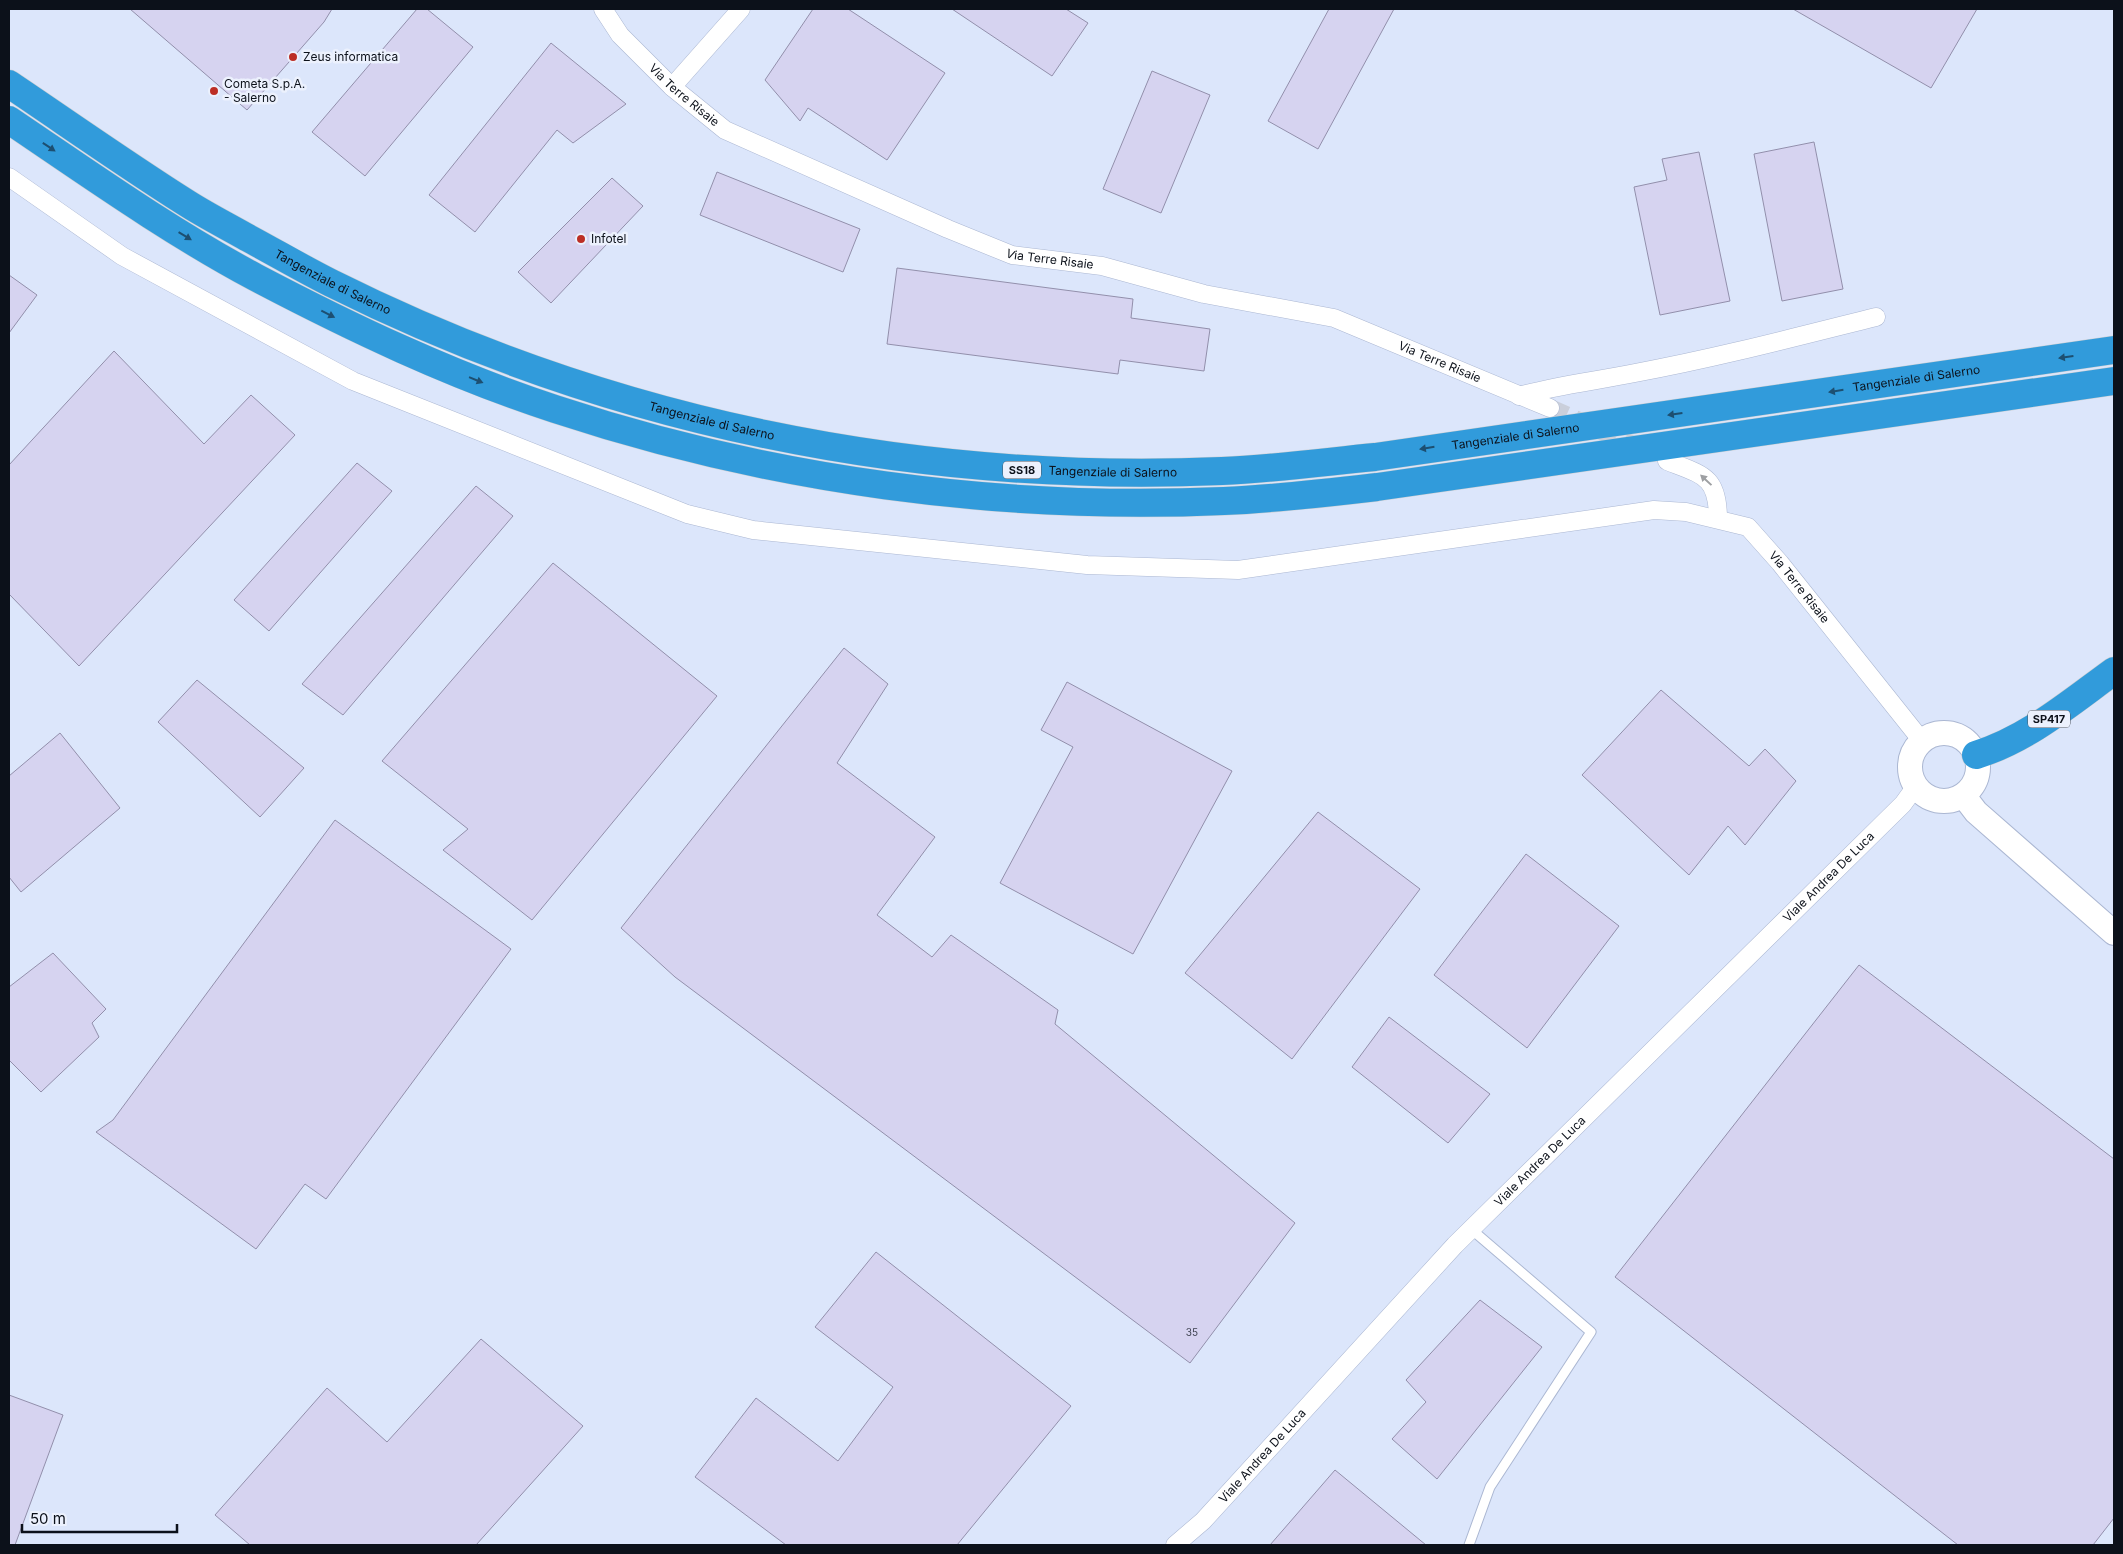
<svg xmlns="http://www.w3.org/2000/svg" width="2123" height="1554" font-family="Inter,sans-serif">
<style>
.built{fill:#dce6fb}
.building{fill:#d6d3f0;stroke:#928fab}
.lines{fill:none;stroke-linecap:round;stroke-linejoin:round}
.street-tunnel{stroke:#cacfdb;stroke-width:18;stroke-dasharray:18 9;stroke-linecap:butt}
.lane-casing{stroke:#abb7d2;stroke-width:11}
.street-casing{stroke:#abb7d2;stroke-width:19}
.secondary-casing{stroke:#abb7d2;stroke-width:26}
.highway-casing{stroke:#cecfd1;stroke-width:29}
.lane{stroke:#fff;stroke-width:9}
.street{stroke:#fff;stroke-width:18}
.secondary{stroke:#fff;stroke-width:24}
.highway{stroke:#319bdb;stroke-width:28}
.oneway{fill:#1d4f71}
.oneway2{fill:#9ea0a3}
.poi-dot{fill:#bc2e25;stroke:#ecf1fd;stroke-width:2}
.labels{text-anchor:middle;stroke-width:5;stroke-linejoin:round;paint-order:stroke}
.number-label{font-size:10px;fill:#3e4250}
.shield{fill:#ecf1fd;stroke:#4f545e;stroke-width:1}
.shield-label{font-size:11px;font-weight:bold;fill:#0c111a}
.poi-label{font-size:12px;fill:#0c111a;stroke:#ecf1fd;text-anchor:start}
.street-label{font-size:12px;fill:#0c111a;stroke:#ecf1fd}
</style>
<rect width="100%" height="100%" fill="#ecf1fd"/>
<!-- built -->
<path class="built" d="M9 9H2114V1545H9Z"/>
<!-- building -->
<path class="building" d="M130 9H332L324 22 247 110Z
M417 9H427L473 47 365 176 312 132Z
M813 9H848L945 73 887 160 808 108 800 121 765 80Z
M952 9H1066L1088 23 1052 76Z
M1329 9H1394L1318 149 1268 121Z
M1793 9H1977L1931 88Z
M551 43 626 104 573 143 557 130 475 232 429 195Z
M1152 71 1210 95 1161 213 1103 189Z
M1814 142 1843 289 1782 301 1754 154Z
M1699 152 1730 301 1660 315 1634 187 1667 180 1662 159Z
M717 172 860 229 843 272 700 215Z
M612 178 643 206 551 303 518 272Z
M897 268 1133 299 1131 318 1210 329 1204 371 1120 360 1118 374 887 344Z
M9 275 37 295 9 333Z
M114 351 204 444 251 395 295 435 79 666 9 594V465Z
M357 463 392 491 269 631 234 600Z
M476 486 513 516 343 715 302 684Z
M553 563 717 696 532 920 443 850 468 829 382 761Z
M844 648 888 684 837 763 935 837 877 915 932 957 951 935 1058 1010 1055 1024 1295 1223 1190 1363 675 977 621 928Z
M197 680 304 768 260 817 158 722Z
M1067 682 1232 771 1133 954 1000 883 1073 747 1041 730Z
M1661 690 1749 766 1765 749 1796 781 1745 845 1728 826 1689 875 1582 775Z
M60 733 120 808 21 892 9 877V776Z
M1318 812 1420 889 1292 1059 1185 973Z
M335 820 511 949 326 1199 305 1184 256 1249 96 1132 113 1120Z
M1526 854 1619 926 1527 1048 1434 975Z
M53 953 106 1009 92 1023 99 1037 41 1092 9 1060V987Z
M1859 965 2114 1159V1518L2093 1545H1958L1615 1277Z
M1389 1017 1490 1094 1448 1143 1352 1067Z
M876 1252 1071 1406 957 1545H786L695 1477 756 1398 838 1461 893 1387 815 1327Z
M1480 1300 1542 1347 1437 1479 1392 1439 1426 1402 1406 1380Z
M481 1339 583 1426 476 1545H250L215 1515 327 1388 387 1442Z
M9 1395 63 1415 15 1545H9Z
M1335 1470 1426 1545H1270Z"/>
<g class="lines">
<!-- street-tunnel -->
<path class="street-tunnel" d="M1550 408 1640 448"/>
<!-- lane casing -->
<g class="lane-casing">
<path id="lane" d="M1469 1545 1490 1487 1591 1332 1471 1229"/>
</g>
<!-- street casing -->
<g class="street-casing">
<g id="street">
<path id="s1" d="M603 9 620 35 672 87 725 130 948 229 1012 255 1102 266 1204 294 1334 318 1550 408"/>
<path d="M672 87 741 9"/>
<path id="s2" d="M9 177 122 256 353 381 687 514 753 530 1087 565 1238 570 1654 510 1686 512 1748 527 1780 563 1922 741"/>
<path d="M1519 396C1558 385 1596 381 1635 373 1716 358 1796 337 1876 317"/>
<path d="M1667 461C1703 475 1718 476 1718 519"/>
<path id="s3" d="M1175 1545 1203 1521 1455 1245 1903 804 1916 786"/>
</g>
</g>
<!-- secondary casing -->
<g class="secondary-casing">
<path id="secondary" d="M1910 767a34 34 0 1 1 68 0a34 34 0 1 1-68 0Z
M1963 795 1976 812 2114 933"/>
</g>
<!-- highway casing -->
<g class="highway-casing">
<g id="highway">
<path id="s4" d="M9 84C67 123 125 164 185 202 205 215 227 226 248 238 276 253 303 269 331 283 609 422 912 484 1222 471 1273 469 1324 462 1375 457L2114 350"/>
<path d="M9 120C89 174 169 231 255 277 352 328 451 375 555 409 770 480 998 511 1224 501 1276 499 1326 493 1377 487L2114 381"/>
<path d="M1976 755C2028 739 2071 702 2114 671"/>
</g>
</g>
<!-- lane -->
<use href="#lane" class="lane"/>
<!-- street -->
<use href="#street" class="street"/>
<!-- secondary -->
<use href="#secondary" class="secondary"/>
<!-- highway -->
<use href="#highway" class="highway"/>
</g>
<!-- one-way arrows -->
<defs><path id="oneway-solid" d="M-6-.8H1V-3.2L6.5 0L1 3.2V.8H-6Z" transform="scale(1.25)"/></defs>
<g class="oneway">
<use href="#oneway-solid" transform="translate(49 147) rotate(34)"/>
<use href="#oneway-solid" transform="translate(185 236) rotate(31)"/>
<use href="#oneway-solid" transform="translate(328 314) rotate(27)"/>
<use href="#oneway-solid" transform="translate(2066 357) rotate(172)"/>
<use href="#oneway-solid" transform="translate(476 380) rotate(22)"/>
<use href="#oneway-solid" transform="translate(1836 391) rotate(171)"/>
<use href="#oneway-solid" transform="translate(1675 414) rotate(172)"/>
<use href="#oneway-solid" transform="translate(1427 448) rotate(171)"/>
</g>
<use class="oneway2" href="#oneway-solid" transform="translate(1706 480) rotate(-137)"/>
<!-- markers -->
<g class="poi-dot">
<circle cx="293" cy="57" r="5"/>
<circle cx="214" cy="91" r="5"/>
<circle cx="581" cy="239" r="5"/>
</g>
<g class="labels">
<!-- number labels -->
<g class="number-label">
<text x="1192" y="1336">35</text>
</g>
<!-- shield labels -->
<g class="shield">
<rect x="1003" y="461.5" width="38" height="17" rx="4"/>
<rect x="2028" y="710.5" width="42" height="17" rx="4"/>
</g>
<g class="shield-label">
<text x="1022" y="474">SS18</text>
<text x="2049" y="723">SP417</text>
</g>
<!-- poi labels -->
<g class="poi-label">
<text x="303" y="61">Zeus informatica</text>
<text x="224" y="88">Cometa S.p.A.<tspan x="224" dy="14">- Salerno</tspan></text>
<text x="591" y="243">Infotel</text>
</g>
<!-- street labels -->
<g class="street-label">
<text dy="4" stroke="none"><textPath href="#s1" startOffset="119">Via Terre Risaie</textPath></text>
<text dy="4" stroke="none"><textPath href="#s1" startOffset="524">Via Terre Risaie</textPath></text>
<text dy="4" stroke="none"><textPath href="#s4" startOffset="380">Tangenziale di Salerno</textPath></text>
<text dy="4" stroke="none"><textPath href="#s1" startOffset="929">Via Terre Risaie</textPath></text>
<text dy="4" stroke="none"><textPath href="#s4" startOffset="2000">Tangenziale di Salerno</textPath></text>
<text dy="4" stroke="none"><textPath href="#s4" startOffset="785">Tangenziale di Salerno</textPath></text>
<text dy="4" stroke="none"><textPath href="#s4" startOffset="1595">Tangenziale di Salerno</textPath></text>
<text dy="4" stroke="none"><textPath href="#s4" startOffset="1190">Tangenziale di Salerno</textPath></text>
<text dy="4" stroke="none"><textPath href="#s2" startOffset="1910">Via Terre Risaie</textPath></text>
<text dy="4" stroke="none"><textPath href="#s3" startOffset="935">Viale Andrea De Luca</textPath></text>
<text dy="4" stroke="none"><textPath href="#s3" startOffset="530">Viale Andrea De Luca</textPath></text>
<text dy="4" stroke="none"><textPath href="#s3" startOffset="125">Viale Andrea De Luca</textPath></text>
</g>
</g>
<!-- border -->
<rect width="2123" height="1554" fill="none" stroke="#0c111a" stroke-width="20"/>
<!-- scale -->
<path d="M22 1524v8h155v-8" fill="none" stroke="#0c111a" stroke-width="2.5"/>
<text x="30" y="1524" font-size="15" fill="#0c111a" stroke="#ecf1fd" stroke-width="4" paint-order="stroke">50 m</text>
</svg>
